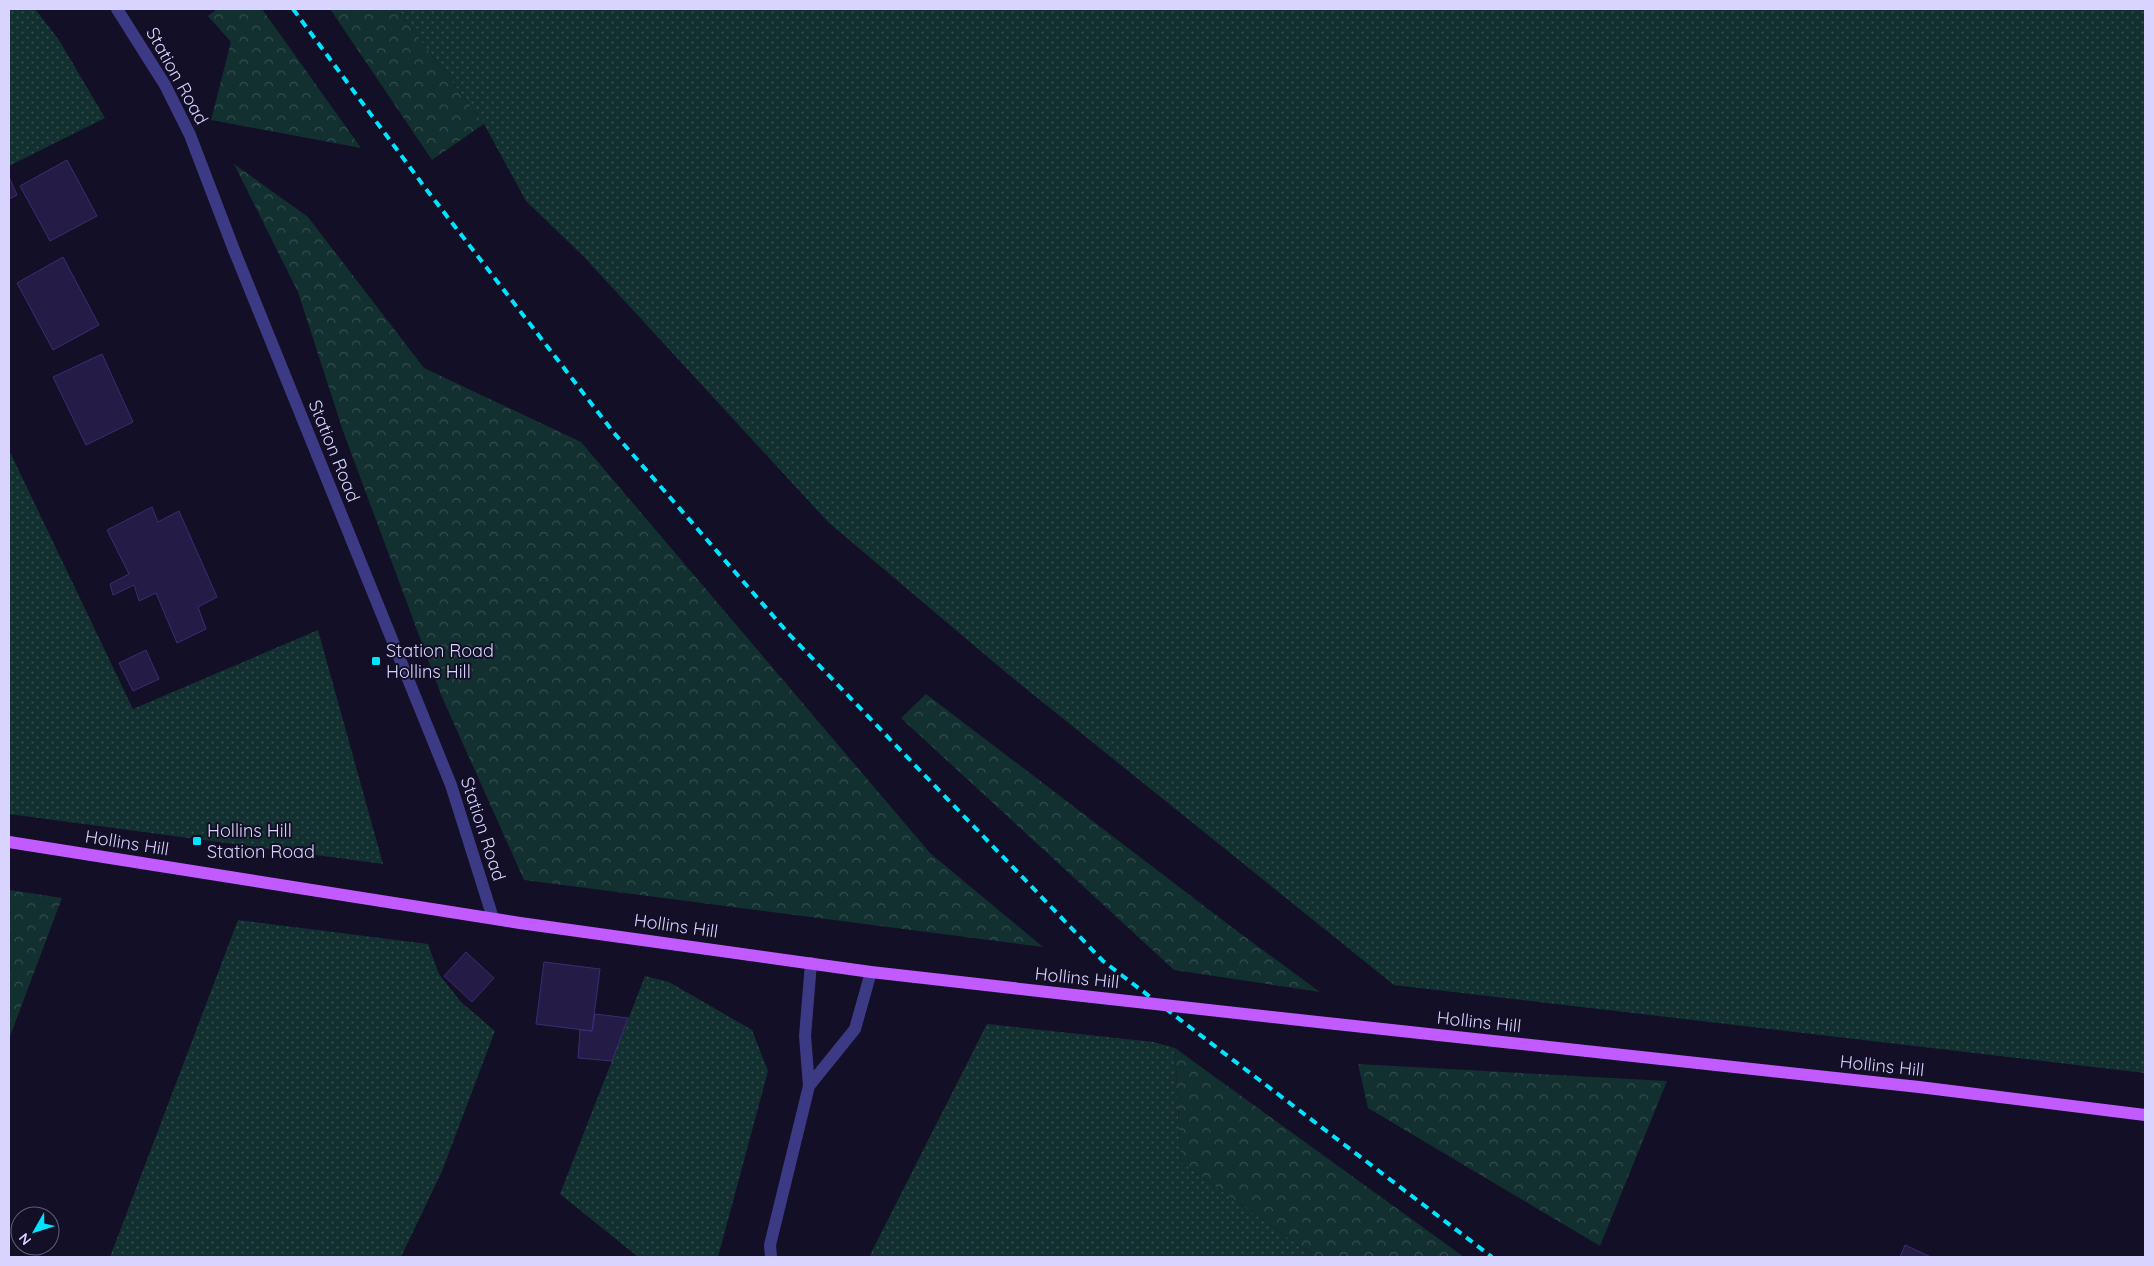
<svg xmlns="http://www.w3.org/2000/svg" width="2154" height="1266" font-family="Quicksand,sans-serif">
<style>
.grass{fill:url(#grass-dots)}
.forest{fill:url(#forest-crowns)}
.building{fill:#241b47;stroke:#3b2d73}
.lines{fill:none;stroke-linecap:round;stroke-linejoin:round}
.lane{stroke:#3d3a85;stroke-width:12}
.street{stroke:#3d3a85;stroke-width:12}
.primary{stroke:#c25bff;stroke-width:12}
.rail{stroke:#00e5ff;stroke-width:4;stroke-dasharray:8 6;stroke-linecap:butt}
.primary-bridge{stroke:#c25bff;stroke-width:12}
.poi-dot{fill:#00e5ff;stroke:#130f26;stroke-width:2}
.labels{text-anchor:middle;stroke-width:4;stroke-linejoin:round;paint-order:stroke}
.street-label{font-size:18px;fill:#d9d4ff;stroke:#130f26}
.poi-label{font-size:18px;fill:#d9d4ff;stroke:#130f26;text-anchor:start}
</style>
<defs>
<pattern id="grass-dots" width="8" height="8" patternUnits="userSpaceOnUse" patternTransform="scale(1.25)"><rect width="8" height="8" fill="#12302f"/><path d="M2 2h.1M6 6h.1" fill="none" stroke="#344d4e" stroke-width="1.8" stroke-linecap="round"/></pattern>
<pattern id="forest-crowns" width="20" height="18" patternUnits="userSpaceOnUse" patternTransform="scale(1.25)"><rect width="20" height="18" fill="#12302f"/><path d="M2 6a3 3 0 1 1 6 0M12 15a3 3 0 1 1 6 0" fill="none" stroke="#344d4e"/></pattern>
</defs>
<rect width="100%" height="100%" fill="#130f26"/>
<!-- grass -->
<path class="grass" d="M9 9H35L59 40 105 118 9 166Z
M397 9H2145V1073L1394 985 1009 675 828 522 585 258 526 201 484 124Z
M9 450 133 709 318 630 383 864 9 814Z
M238 920 428 944 439 974 461 1002 495 1031 442 1171 401 1257H110Z
M645 976 669 982 752 1030 768 1071 718 1257H638L560 1194Z
M987 1024 1154 1042 1175 1048 1181 1162 1315 1257H869Z"/>
<!-- forest -->
<path class="forest" d="M217 9H262L361 148 211 120 231 42 208 16Z
M330 9H397L484 124 432 160Z
M234 164 308 217 424 368 581 442 930 853 1043 947 524 880 442 697 343 431 298 292Z
M926 694 1233 928 1320 992 1174 970 901 718Z
M10 890 62 898 9 1039V894Z
M1175 1048 1464 1257H1315L1181 1162Z
M1358 1064 1667 1081 1600 1246 1368 1108Z"/>
<!-- building -->
<path class="building" d="M67 160 97 216 50 241 20 186Z
M9 177 17 195 9 199Z
M63 257 99 325 53 350 17 283Z
M102 354 133 422 86 445 53 377Z
M152 507 158 522 179 511 217 597 198 607 206 629 177 643 156 593 139 601 134 585 113 595 110 584 129 574 107 530Z
M146 650 159 679 133 691 119 663Z
M466 952 494 978 472 1002 444 976Z
M544 962 600 969 592 1031 536 1024Z
M595 1014 628 1018 612 1061 578 1058 580 1030 592 1031Z
M1905 1245 1931 1257H1900Z"/>
<g class="lines">
<!-- lane -->
<path class="lane" d="M809 1086 855 1029 871 972
M771 1257 770 1245 809 1086 805 1036 811 963"/>
<!-- street -->
<path class="street" d="M117 9 165 85 190 135 234 250 451 785 493 918"/>
<!-- primary -->
<path class="primary" d="M9 842 520 923 871 972 1074 995
M1336 1024 1919 1087 2145 1115"/>
<!-- rail -->
<path class="rail" d="M293 9 426 189 614 433 788 633 1103 961 1492 1257"/>
<!-- primary-bridge -->
<path class="primary-bridge" d="M1074 995 1336 1024"/>
</g>
<!-- markers -->
<g class="poi-dot">
<rect x="371" y="656" width="10" height="10" rx="2.5"/>
<rect x="192" y="836" width="10" height="10" rx="2.5"/>
</g>
<g class="labels">
<!-- street labels -->
<g class="street-label">
<text transform="translate(177 76) rotate(61)" y="6">Station Road</text>
<text transform="translate(334 451) rotate(68)" y="6">Station Road</text>
<text transform="translate(483 829) rotate(72)" y="6">Station Road</text>
<text transform="translate(127 843) rotate(9)" y="6">Hollins Hill</text>
<text transform="translate(676 926) rotate(8)" y="6">Hollins Hill</text>
<text transform="translate(1077 978) rotate(6)" y="6">Hollins Hill</text>
<text transform="translate(1479 1022) rotate(6)" y="6">Hollins Hill</text>
<text transform="translate(1882 1066) rotate(6)" y="6">Hollins Hill</text>
</g>
<!-- poi labels -->
<g class="poi-label">
<text x="386" y="657">Station Road<tspan x="386" dy="21">Hollins Hill</tspan></text>
<text x="207" y="837">Hollins Hill<tspan x="207" dy="21">Station Road</tspan></text>
</g>
</g>
<!-- border -->
<rect width="2154" height="1266" fill="none" stroke="#d9d4ff" stroke-width="20"/>
<!-- north arrow -->
<g transform="translate(35 1231) rotate(231)"><circle r="24" fill="#130f26" stroke="#625e7d"/>
<path d="M0-4L9 19L0 12L-9 19Z" fill="#00e5ff"/>
<text y="-8" font-size="14" font-weight="bold" text-anchor="middle" fill="#d9d4ff">N</text>
</g>
</svg>
